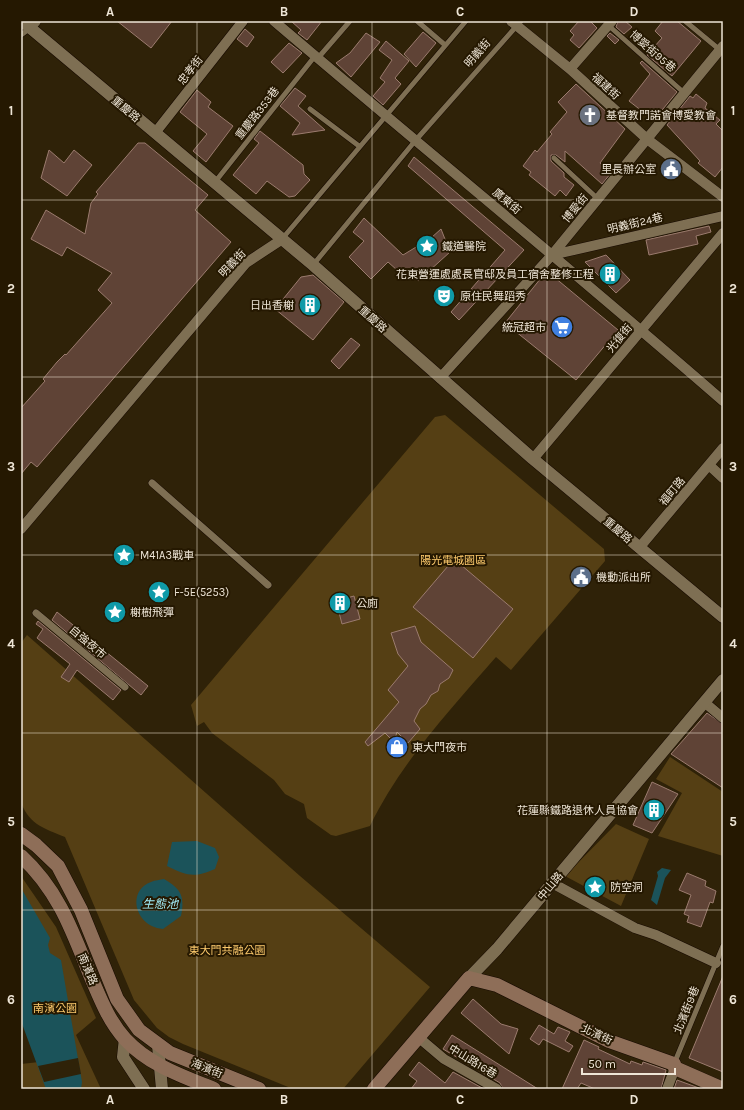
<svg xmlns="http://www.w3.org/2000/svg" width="744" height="1110" font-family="Karla,'Noto Sans TC',sans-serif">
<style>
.green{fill:#553f14}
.water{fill:#1b535a}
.pier{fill:#2f2208}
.building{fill:#5f4336;stroke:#9b7b6e}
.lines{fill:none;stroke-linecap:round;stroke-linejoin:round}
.service-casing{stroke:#170a00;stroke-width:6}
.pedestrian-casing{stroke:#170a00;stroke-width:8}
.minor-casing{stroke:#170a00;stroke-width:11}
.tertiary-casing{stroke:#170a00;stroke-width:13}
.secondary-casing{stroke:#170a00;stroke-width:15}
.service{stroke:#7e6f53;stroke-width:5}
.pedestrian{stroke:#7e6f53;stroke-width:7}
.minor{stroke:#7e6f53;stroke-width:10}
.tertiary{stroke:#7e6f53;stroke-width:12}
.secondary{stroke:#8e6e58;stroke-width:14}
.grid{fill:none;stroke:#eee5d6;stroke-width:1;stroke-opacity:0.55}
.labels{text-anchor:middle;stroke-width:4;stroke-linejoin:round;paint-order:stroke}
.street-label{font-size:11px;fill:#eee5d6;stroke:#251801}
.poi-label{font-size:11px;fill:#eee5d6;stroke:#251801;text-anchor:start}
.park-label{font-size:11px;fill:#fdca6c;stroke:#251801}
.water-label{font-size:12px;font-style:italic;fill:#a2edf8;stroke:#251801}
.neatline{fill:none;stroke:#eee5d6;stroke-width:1.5}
.grid-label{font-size:13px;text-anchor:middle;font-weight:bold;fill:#eee5d6}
</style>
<rect width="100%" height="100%" fill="#2f2208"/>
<!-- green -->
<path class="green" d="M445 415 604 549 605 561 511 670 496 657C450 710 401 762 370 826L336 836 331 835 307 818 304 804 285 794 274 780 212 733 204 722 197 726 191 705 435 417Z
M27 635 300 876 430 987 343 1089H293L183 1044 169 1037 157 1028 134 1000 65 837C44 828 31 826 21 803V643Z
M670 757 723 792V856L658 836 682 793 656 779Z
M616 824 649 839 621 906 565 876Z
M21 876 56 927 96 1018 76 1035 101 1089H21V1064L39 1062 21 1011Z"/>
<!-- water -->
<path class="water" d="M197 841 215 848 219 857 215 869C195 878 187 876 167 866L172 842Z
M662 868 671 870 665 878 657 905 651 900 658 876 657 872Z
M164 879C181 889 185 896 181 916L163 929C135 927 126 891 151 882 155 880 160 880 164 879Z
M21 888 50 938 48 945 50 953 61 960 82 1082 81 1089H46L21 1021Z"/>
<!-- pier -->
<path class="pier" d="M78 1058 81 1074 44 1082 38 1066Z"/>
<!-- building -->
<path class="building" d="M117 21H172L151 48Z
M291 21H322L307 40 298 33 301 30Z
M579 21H590L597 28 579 48 570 40 574 35 570 31Z
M618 21H625L632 27 624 34 616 27Z
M663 21H677L701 41 672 76 647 55 662 38 655 31Z
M245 29 254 37 247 47 237 39Z
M423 32 436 43 416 67 404 54Z
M366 33 380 42 351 77 336 63 350 53Z
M610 33 619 40 615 44 607 36Z
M386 41 409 61 395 78 401 84 383 105 373 96 385 82 380 78 392 60 379 50Z
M289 43 302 53 283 73 271 62Z
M642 61 677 92 658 115 652 110 647 115 629 101 650 74 640 63Z
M576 84 625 129 600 163 611 173 602 184 565 151V162L556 155H551V161L564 173V177L574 185 566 196 560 190 555 196 529 175 531 172 523 166 535 150 537 152 552 134 550 132 567 112 558 102Z
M295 88 306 96 298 106 325 130 292 135 300 123 280 106Z
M197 90 211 102 208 107 233 126 206 162 193 151 207 134 180 112Z
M696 94 707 103 705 108 720 120 716 124 723 131V167L715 177 698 163 700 161 667 125 690 96 693 98Z
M260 131 303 165 304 174 310 180 295 196 289 197 267 181 256 194 233 175 259 143 254 139Z
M138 143H145L208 195 195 210 231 242 37 467 31 462 21 474V408L45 381 43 379 57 362 65 354 66 355 112 303 98 290 112 273 67 247 62 256 31 239 46 210 85 234 91 203 98 194 96 192Z
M49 150 64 163 74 150 92 165 67 196 41 178Z
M414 157 524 250 459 320 451 312 505 250 408 166Z
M364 218 403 255 431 238 441 229 450 252 418 281 412 274 407 279 388 262 371 279 349 257 364 241 353 232Z
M709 226 711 232 696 236 698 244 649 255 646 240Z
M606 255 630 280 616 293 585 262Z
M313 275 344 302 313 340 275 309 301 277Z
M554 277 618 330 576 380 505 323 541 278Z
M351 338 360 345 339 369 331 361Z
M454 559 513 609 473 658 413 607Z
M354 596 360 619 342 624 336 601Z
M57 612 148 686 141 695 52 620Z
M38 621 121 690 113 700 77 670 69 682 61 677 70 664 37 638 43 629 36 624Z
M415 626 421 642 453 670 449 678 440 684 438 691 431 695 426 704 420 709 414 721 420 729 408 743 397 732 394 742 385 733 368 746 365 742 399 702 388 690 408 666 398 654 391 633Z
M707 713 723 724V788L671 754Z
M652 782 678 794 652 833 633 825Z
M687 873 706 881 705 886 716 891 713 903 710 902 701 927 687 922 689 916 684 914 691 895 679 890Z
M723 976V1072L689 1058Z
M473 999 501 1024 518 1029 509 1054 461 1013Z
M539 1025 554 1034 558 1027 570 1032 565 1041 573 1046 569 1052 543 1039 539 1045 530 1039Z
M452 1035 538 1089H503L500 1083 443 1049Z
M584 1040 599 1047 598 1049 630 1064 631 1061 642 1065 643 1062 666 1070 661 1089H595L581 1083 577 1089H562Z
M419 1062 445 1083 453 1072 484 1089H411L417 1081 409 1075Z
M677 1080 699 1088V1089H674Z"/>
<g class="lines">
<!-- service casing -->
<g class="service-casing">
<path id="service" d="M417 21 445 45
M685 21 720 50
M608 25 682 91H686
M21 35 29 29
M318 58 350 21
M310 109 359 146
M554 158 598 199
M215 182 315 56
M282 239 466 21
M313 265 415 141 521 21
M674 1064 723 946"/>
</g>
<!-- pedestrian casing -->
<g class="pedestrian-casing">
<path id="pedestrian" d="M152 483 268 585
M36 613 125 687"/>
</g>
<!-- minor casing -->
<g class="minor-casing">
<path id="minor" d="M274 21C423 148 575 272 723 401
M511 21 570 69 647 139 723 197
M30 28 36 21
M570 69 612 21
M155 133 243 21
M552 255 723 216
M440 378 552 255 723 46
M533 459 723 233
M709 465 723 478
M21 529 246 263 281 240
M639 548 723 448
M704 702 723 718
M552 883 635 928 656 935 716 963
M418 1037 444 1059 497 1089
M667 1089 675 1068"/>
</g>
<!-- tertiary casing -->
<g class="tertiary-casing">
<path id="tertiary" d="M22 21 313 265 533 459 723 617
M469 978 497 949 723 680
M125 1038 123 1057 144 1089
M158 1045 162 1089"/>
</g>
<!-- secondary casing -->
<g class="secondary-casing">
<path id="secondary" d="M21 834 36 845 58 866 81 910 117 999 139 1030 170 1053 259 1089
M21 856C58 890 72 930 90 975 100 998 108 1020 125 1039 149 1065 182 1076 214 1089
M374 1089 469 978 497 985 609 1041 674 1064 675 1068 723 1089"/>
</g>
<!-- service -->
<use href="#service" class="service"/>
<!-- pedestrian -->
<use href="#pedestrian" class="pedestrian"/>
<!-- minor -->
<use href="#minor" class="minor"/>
<!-- tertiary -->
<use href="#tertiary" class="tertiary"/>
<!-- secondary -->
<use href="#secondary" class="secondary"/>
</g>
<!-- grid -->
<path class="grid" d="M197 21V1089M372 21V1089M547 21V1089M21 200H723M21 377H723M21 555H723M21 733H723M21 910H723"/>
<!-- icons -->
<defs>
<g id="church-disc" transform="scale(1.15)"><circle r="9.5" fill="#6b7280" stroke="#251801"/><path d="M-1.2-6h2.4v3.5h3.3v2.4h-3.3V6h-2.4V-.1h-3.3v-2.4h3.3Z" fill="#fff"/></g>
<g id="civic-disc" transform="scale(1.15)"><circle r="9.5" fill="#5c6f8a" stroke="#251801"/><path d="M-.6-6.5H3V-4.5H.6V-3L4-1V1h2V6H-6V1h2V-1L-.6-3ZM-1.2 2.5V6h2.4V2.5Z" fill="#fff"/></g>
<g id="sight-disc" transform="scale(1.15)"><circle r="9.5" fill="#0f9aa8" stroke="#251801"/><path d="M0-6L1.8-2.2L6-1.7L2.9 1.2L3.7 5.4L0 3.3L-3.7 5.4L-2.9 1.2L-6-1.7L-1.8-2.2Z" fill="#fff"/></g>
<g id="building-disc" transform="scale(1.15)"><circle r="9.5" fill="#0f9aa8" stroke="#251801"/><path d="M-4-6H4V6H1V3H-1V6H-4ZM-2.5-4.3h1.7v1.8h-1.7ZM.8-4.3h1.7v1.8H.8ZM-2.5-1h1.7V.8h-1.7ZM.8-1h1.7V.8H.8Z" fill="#fff"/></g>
<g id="theatre-disc" transform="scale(1.15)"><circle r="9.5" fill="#0f9aa8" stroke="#251801"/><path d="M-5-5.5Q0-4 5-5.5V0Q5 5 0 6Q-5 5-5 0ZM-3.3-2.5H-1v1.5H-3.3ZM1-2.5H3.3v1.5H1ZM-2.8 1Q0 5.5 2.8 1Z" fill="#fff"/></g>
<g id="supermarket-disc" transform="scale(1.15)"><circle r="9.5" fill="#3f7fe0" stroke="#251801"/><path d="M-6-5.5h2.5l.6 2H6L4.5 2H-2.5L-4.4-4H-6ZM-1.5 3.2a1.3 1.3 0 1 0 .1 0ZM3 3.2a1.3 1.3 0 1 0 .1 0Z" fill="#fff"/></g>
<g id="shop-disc" transform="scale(1.15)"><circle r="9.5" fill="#3f7fe0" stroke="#251801"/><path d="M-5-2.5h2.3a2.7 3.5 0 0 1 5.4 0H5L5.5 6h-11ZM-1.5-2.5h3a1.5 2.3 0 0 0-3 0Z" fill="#fff"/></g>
</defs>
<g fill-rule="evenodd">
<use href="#church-disc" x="590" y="115"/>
<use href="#civic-disc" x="671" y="169"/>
<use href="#sight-disc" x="427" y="246"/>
<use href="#building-disc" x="610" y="274"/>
<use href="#theatre-disc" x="444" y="296"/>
<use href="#building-disc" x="310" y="305"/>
<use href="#supermarket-disc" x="562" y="327"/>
<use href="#sight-disc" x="124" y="555"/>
<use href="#civic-disc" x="581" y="577"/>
<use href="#sight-disc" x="159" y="592"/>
<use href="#building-disc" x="340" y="603"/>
<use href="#sight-disc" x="115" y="612"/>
<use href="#shop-disc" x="397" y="747"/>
<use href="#building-disc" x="654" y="810"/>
<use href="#sight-disc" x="595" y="887"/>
</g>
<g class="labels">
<!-- street labels -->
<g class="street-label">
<text transform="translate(653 51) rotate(41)" y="4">博愛街95巷</text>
<text transform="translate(477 53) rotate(-49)" y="4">明義街</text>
<text transform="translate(190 70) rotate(-52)" y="4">忠孝街</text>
<text transform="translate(606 86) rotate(42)" y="4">福建街</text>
<text transform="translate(126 109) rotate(40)" y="4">重慶路</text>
<text transform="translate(257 113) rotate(-52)" y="4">重慶路353巷</text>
<text transform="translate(507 201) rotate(40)" y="4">廣東街</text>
<text transform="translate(575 208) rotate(-50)" y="4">博愛街</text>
<text transform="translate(635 223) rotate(-13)" y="4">明義街24巷</text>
<text transform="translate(232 263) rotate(-46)" y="4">明義街</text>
<text transform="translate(373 319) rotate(42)" y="4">重慶路</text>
<text transform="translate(619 338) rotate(-50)" y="4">光復街</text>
<text transform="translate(672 491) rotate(-50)" y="4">福町路</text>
<text transform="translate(618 530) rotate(40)" y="4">重慶路</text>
<text transform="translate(88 642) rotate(40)" y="4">自強夜市</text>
<text transform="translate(550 886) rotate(-50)" y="4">中山路</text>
<text transform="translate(88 969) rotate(67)" y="4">南濱路</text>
<text transform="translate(686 1010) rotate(-68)" y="4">北濱街9巷</text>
<text transform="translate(597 1034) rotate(25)" y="4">北濱街</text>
<text transform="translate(473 1061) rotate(31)" y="4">中山路16巷</text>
<text transform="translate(207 1068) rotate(22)" y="4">海濱街</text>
</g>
<!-- poi labels -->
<g class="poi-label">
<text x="606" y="119">基督教門諾會博愛教會</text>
<text x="656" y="173" text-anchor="end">里長辦公室</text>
<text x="442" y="250">鐵道醫院</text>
<text x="594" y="278" text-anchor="end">花東營運處處長官邸及員工宿舍整修工程</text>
<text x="460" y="300">原住民舞蹈秀</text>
<text x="294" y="309" text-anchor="end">日出香榭</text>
<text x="546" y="331" text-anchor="end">統冠超市</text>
<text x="140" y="559">M41A3戰車</text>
<text x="596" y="581">機動派出所</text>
<text x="174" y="596">F-5E(5253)</text>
<text x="356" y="607">公廁</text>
<text x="130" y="616">榭樹飛彈</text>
<text x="412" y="751">東大門夜市</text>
<text x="638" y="814" text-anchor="end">花蓮縣鐵路退休人員協會</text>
<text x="610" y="891">防空洞</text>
</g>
<!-- park labels -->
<g class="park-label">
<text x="453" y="564">陽光電城園區</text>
<text x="227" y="954">東大門共融公園</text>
<text x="55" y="1012">南濱公園</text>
</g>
<!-- water labels -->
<g class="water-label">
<text x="160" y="908">生態池</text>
</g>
</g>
<!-- border -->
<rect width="744" height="1110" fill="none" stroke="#251801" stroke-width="44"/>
<!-- scale -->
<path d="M582 1068v6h93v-6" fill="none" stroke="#eee5d6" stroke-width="2"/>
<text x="588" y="1068" font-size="12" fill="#eee5d6" stroke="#251801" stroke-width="3" paint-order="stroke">50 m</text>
<rect x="22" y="22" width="700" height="1066" class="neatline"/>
<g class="grid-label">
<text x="110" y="16">A</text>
<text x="284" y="16">B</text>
<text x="460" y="16">C</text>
<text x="634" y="16">D</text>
<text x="11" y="115">1</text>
<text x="733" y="115">1</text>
<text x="11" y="293">2</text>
<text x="733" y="293">2</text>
<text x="11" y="471">3</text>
<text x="733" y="471">3</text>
<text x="11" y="648">4</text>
<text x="733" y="648">4</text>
<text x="11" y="826">5</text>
<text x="733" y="826">5</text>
<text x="11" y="1004">6</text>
<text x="733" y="1004">6</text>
<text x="110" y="1104">A</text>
<text x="284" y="1104">B</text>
<text x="460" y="1104">C</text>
<text x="634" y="1104">D</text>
</g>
</svg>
